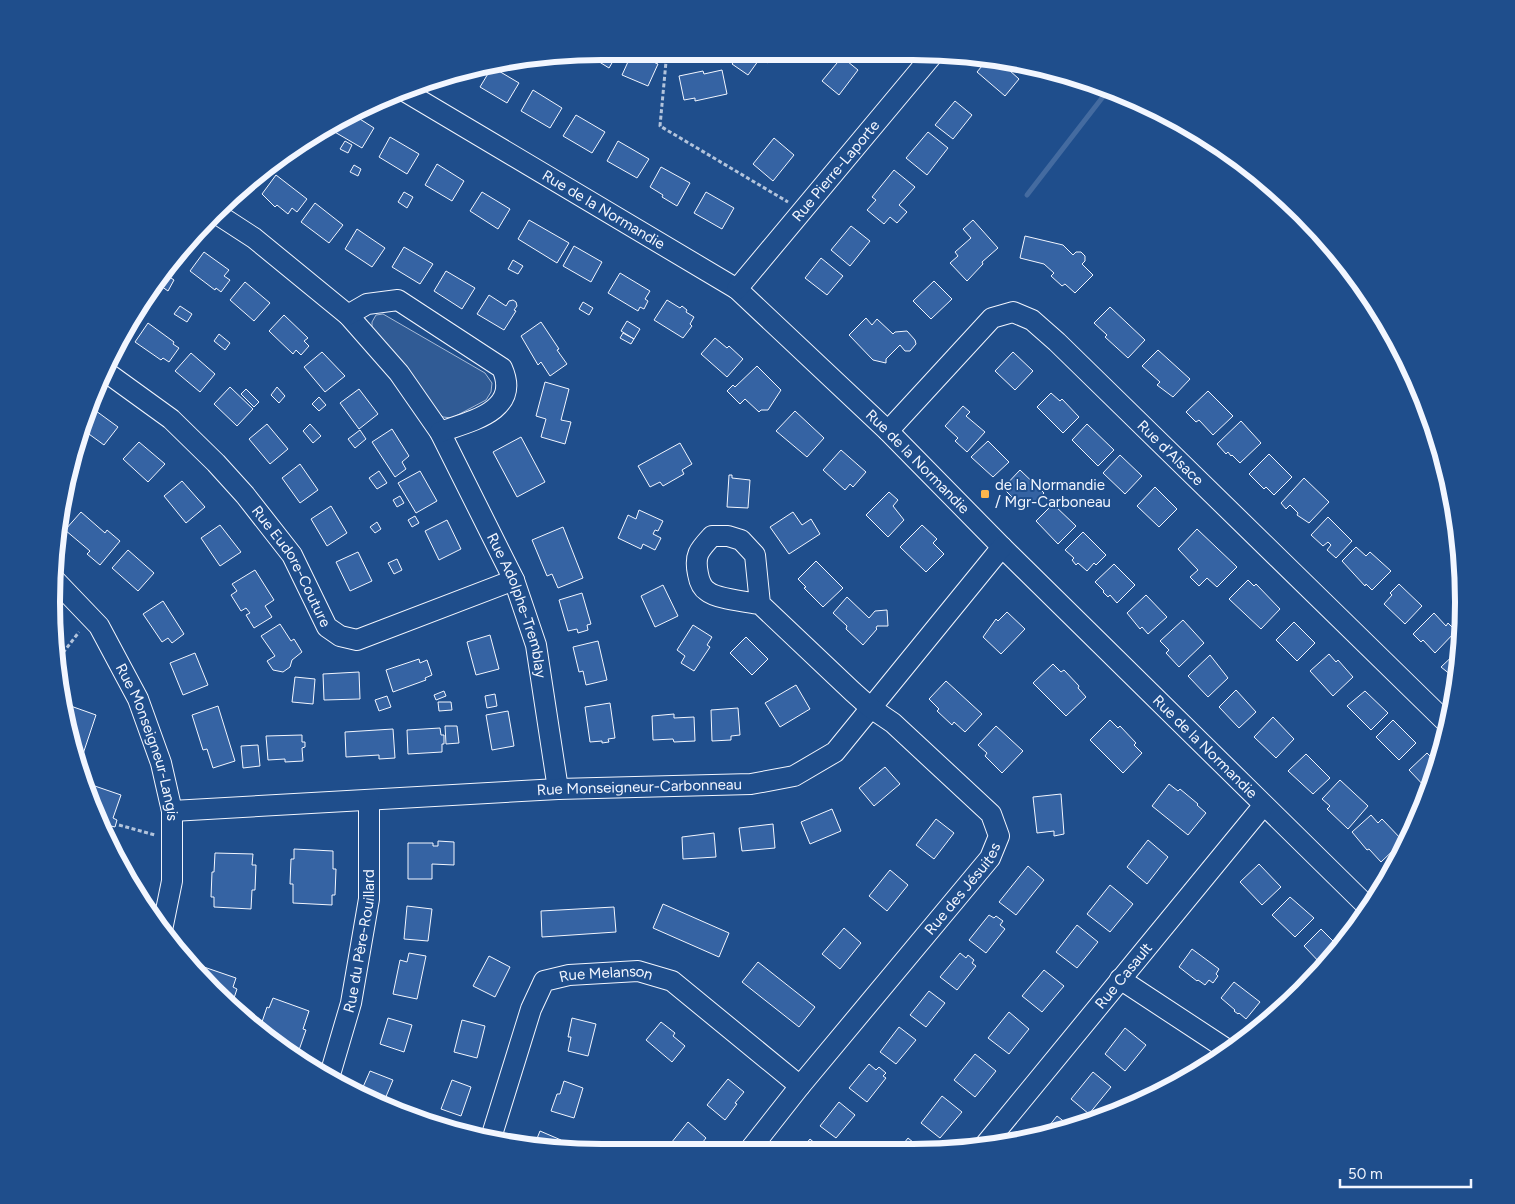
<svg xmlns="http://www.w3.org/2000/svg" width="1515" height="1204" font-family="Figtree,sans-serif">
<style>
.built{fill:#305b95;stroke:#a8bbd7}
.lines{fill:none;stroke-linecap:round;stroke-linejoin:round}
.stream{stroke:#446ba0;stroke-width:5}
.building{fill:#3563a3;stroke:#f2f6ff}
.minor-casing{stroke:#f2f6ff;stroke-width:22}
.path{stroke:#b3c4dc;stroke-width:3;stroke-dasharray:4 2.5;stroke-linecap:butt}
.minor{stroke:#1f4e8c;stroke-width:20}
.poi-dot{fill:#ffb74d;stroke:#1f4e8c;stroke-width:2}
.labels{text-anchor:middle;stroke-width:4;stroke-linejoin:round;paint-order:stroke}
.street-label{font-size:15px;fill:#f2f6ff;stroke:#1f4e8c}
.poi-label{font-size:15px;fill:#f2f6ff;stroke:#1f4e8c;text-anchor:start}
.rim{fill:none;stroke:#f2f6ff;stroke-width:6}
</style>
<rect width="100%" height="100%" fill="#1f4e8c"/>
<!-- built -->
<path class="built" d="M383 314 485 373 492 383 491 392 486 400 452 418 443 417 439 413 372 328V322L376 315Z"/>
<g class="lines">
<!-- stream -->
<path class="stream" d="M1027 195 1109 89"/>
</g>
<!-- building -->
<path class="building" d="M602 51H619L609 68 585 53Z
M729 52H773L775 53 768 63 761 57 748 75 732 64 736 59 728 53Z
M632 53 658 64 648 86 622 75Z
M842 57 858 70 839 95 822 81Z
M987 60 1013 65 1009 70 1019 79 1005 96 977 72Z
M492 67 519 83 507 103 480 87Z
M722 70 727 94 695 101V98L684 100 679 76 703 71 704 74Z
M533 90 562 108 550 128 521 111Z
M955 101 972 115 953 139 935 125Z
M352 114 374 128 362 148 333 131 340 119Z
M576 115 605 132 592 153 563 136Z
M928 132 948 148 927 175 906 158Z
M390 137 419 154 407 174 379 157Z
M774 138 794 155 773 181 753 164Z
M345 141 352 145 348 153 340 149Z
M618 141 649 159 637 178 607 161Z
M437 164 464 181 452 201 425 185Z
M354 165 361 169 358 176 350 172Z
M661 167 690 183 677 206 662 197 663 195 650 187Z
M894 170 915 187 899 205 907 212 897 223 890 217 884 224 867 210 876 200 872 197Z
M276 175 307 199 297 212 292 208 288 214 277 205 275 207 262 194Z
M404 192 413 197 407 208 398 202Z
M482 192 510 209 498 229 470 211Z
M706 192 734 208 722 229 694 213Z
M315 203 343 225 329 243 301 222Z
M529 220 569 243 557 263 518 239Z
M973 220 998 248 982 262 983 264 967 281 950 263 958 256 955 252 971 238 963 229Z
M851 226 870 241 850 266 831 250Z
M357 229 385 248 372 267 345 249Z
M1025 236 1063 245 1073 255 1076 252H1081L1085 256V261L1082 264 1093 275 1075 293 1065 284 1062 286 1051 276 1054 273 1044 264 1020 258Z
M574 246 602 262 591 282 563 266Z
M404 247 433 264 420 284 392 267Z
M204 252 229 270 224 276 230 280 221 292 216 288 215 290 190 271Z
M821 258 843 276 827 295 805 278Z
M513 260 523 266 518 274 508 269Z
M446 271 475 288 462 309 434 291Z
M620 273 650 291 645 299 648 301 644 309 640 307 638 311 608 293Z
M165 274 174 280 168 291 158 284Z
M934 281 952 299 931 319 913 301Z
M245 282 270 303 254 321 230 300Z
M154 289 159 291 152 303 146 299Z
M489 295 506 306 509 301 513 300 516 302 517 306 514 310 516 311 504 330 477 314Z
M667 300 680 308 682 306 687 310 686 312 694 317 690 324 692 326 683 338 654 320Z
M583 302 593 308 589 315 579 309Z
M180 306 192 314 187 322 174 314Z
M1110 307 1145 340 1128 358 1105 337 1107 335 1094 323Z
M135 314 141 317 130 337 122 333 125 326Z
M284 315 308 338 304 341 309 346 301 355 296 350 293 354 269 331Z
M866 318 872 325 877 319 893 334 895 332 907 331 915 340 916 344 910 351H905L900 345 886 359V363L873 360 849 335Z
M627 321 640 329 634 339 621 331Z
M541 322 559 349 557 350 567 364 550 376 541 362 538 365 521 336Z
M148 323 174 342 173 344 179 348 169 362 163 358 161 360 135 342Z
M623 333 634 339 631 344 620 338Z
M219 334 230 343 225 350 214 341Z
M715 338 727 348 729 346 743 359 727 377 701 354Z
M1158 350 1190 379 1173 397 1157 385 1160 382 1142 366Z
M322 352 345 376 325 392 304 367Z
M1013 352 1033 371 1015 390 995 371Z
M191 353 215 374 200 392 175 371Z
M757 366 781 390 768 410H761L759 412 745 399 740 404 727 391 733 385 735 387Z
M545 382 569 389 561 420 571 422 565 444 541 437 546 419 536 416Z
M230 387 253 409 237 426 214 404Z
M277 387 285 396 279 403 271 395Z
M246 389 259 402 254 407 241 394Z
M359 389 378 414 359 429 340 403Z
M1208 391 1233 416 1213 435 1199 420 1196 422 1186 412Z
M1051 393 1060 401 1062 399 1079 417 1063 433 1037 407Z
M319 397 326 405 319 411 312 404Z
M963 406 970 412 966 416 985 432 967 452 955 441 958 438 945 426Z
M92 408 118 427 104 445 82 429Z
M795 411 824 438 807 457 776 431Z
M1241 421 1261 443 1240 463 1232 455 1231 456 1228 452 1226 454 1217 444Z
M267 424 288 449 270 464 249 439Z
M310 424 321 436 313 443 303 431Z
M1087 424 1114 450 1098 466 1072 440Z
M392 429 409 456 402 462 406 469 395 477 372 442Z
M360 430 366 439 355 448 348 439Z
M521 437 545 482 517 497 493 452Z
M988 441 1009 462 993 477 971 457Z
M139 442 165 464 148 482 123 459Z
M680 443 692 464 682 470 684 474 663 486 660 482 650 487 638 466Z
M841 450 866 472 853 487 850 484 845 490 823 470Z
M1269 454 1292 477 1274 495 1266 487 1264 489 1249 474Z
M1120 455 1142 476 1125 494 1103 473Z
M300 464 318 490 300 503 282 478Z
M1020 470 1044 493 1034 504 1032 501 1024 509 1016 501 1014 503 1009 499 1012 497 1003 488Z
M379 471 387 483 377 489 369 478Z
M420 471 437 501 416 513 398 483Z
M729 475H732V478L750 480 748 508 727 507Z
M1304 478 1329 502 1309 523 1297 515 1298 513 1290 505 1286 509 1281 503Z
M182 481 205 507 186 523 164 496Z
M1155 487 1177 509 1159 527 1137 506Z
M889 492 898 500 893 506 904 520 888 537 866 515Z
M400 496 404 503 397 507 393 500Z
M1053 504 1076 526 1058 544 1036 521Z
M331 506 347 533 327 546 311 519Z
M639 510 663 521 658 531 655 530 653 534 661 538 655 550 643 544 641 549 618 538 628 515 636 519Z
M81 512 105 533 107 530 120 541 100 565 87 554 90 551 65 530Z
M793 512 802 525 811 519 820 534 789 554 770 527Z
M415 516 419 523 412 527 408 520Z
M1328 517 1352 541 1336 558 1327 550 1331 545 1328 542 1323 546 1311 535Z
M447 520 461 549 439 560 425 531Z
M377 522 381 529 375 533 370 527Z
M220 525 241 552 220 566 201 538Z
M922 525 937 539 933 543 944 554 926 572 900 547Z
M563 527 583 578 558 588 552 574 547 576 532 540Z
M1197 529 1237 567 1217 587 1207 578 1199 586 1190 577 1198 570 1178 549Z
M1083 532 1106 555 1096 565 1094 563 1087 571 1078 563 1076 565 1072 560 1074 558 1065 550Z
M1356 547 1366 556 1370 552 1391 571 1372 590 1366 584 1365 586 1342 561Z
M128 550 154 573 138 591 112 568Z
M358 552 372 581 350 591 336 562Z
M397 559 402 570 394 574 388 563Z
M816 561 843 588 823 607 804 588 806 587 798 579Z
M1114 564 1135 585 1117 603 1110 595 1108 597 1103 592 1104 591 1095 582Z
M255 570 274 600 265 606 272 617 254 628 246 615 250 613 246 608 241 611 231 595 237 591 232 584Z
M1248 580 1254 586 1256 584 1280 609 1261 629 1229 599Z
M1399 584 1422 606 1405 624 1384 604 1392 595 1390 593Z
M663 585 678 616 655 627 641 596Z
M582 593 591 624 587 625 588 630 578 633 577 629 568 631 559 600Z
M1146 595 1167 617 1148 634 1142 627 1140 629 1127 613Z
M847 597 869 618 875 611 887 610 888 626H877L876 628 877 629 863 645 846 629 847 626 833 613Z
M163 601 184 634 172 643 168 638 162 642 143 614Z
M1007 612 1025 629 1001 654 983 637 996 619 998 621Z
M1434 613 1446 626 1448 623 1456 631 1435 653 1423 640 1421 642 1413 634Z
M1183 620 1204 643 1179 667 1166 653 1169 650 1160 641Z
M1294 622 1315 643 1297 661 1276 640Z
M280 624 291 641 294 639 302 652 292 660 290 667 283 672 273 670 267 661 275 656 261 636Z
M693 625 712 637 707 645 710 647 694 671 681 663 685 656 677 650Z
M490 635 499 669 476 675 467 642Z
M746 637 768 659 752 675 730 653Z
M598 641 607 680 586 685 583 671 579 672 573 647Z
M1461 648 1456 679 1441 667Z
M195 653 208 685 183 695 170 663Z
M1329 654 1336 662 1338 660 1353 677 1333 696 1310 671Z
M1210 655 1228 678 1208 697 1188 676Z
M419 659 420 663 427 660 432 675 425 678 426 680 393 692 386 670Z
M1053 664 1061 672 1064 670 1079 686 1078 688 1086 697 1066 716 1033 683Z
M359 672 360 699 324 700 323 674Z
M295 677 315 679 313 704 292 702Z
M946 681 982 714 965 732 954 722 952 725 937 711 939 709 929 699Z
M796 685 810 709 780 727 765 703Z
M1236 690 1256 712 1239 728 1219 707Z
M444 691 446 696 436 700 434 695Z
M1365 691 1388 713 1371 730 1347 706Z
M495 694 497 706 487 708 485 696Z
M387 696 391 707 379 711 375 700Z
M438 702H451L452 710 439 711Z
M610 703 615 738 608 739 609 742 602 743V741L590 742 585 707Z
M65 704 96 715 83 754 72 750 70 744Z
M218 706 235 761 213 768 207 749 203 750 192 715Z
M738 708 740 735 731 736V740L712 741 711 710Z
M508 711 514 746 492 750 486 715Z
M674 714V718L694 717 695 741 674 742 673 739 653 740 652 716Z
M1273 717 1294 739 1276 758 1254 737Z
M1110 720 1118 728 1120 726 1136 743 1134 745 1142 753 1123 773 1090 740Z
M1393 720 1416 743 1399 760 1376 737Z
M445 726H457L459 743 446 744Z
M996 726 1023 751 1002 773 985 756 987 753 978 745Z
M440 728 441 735H444V744H442V752L408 754 407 730Z
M393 729 395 758 379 759V755L346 757 345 732Z
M302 735V742H305V747L302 748 303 761 285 762V759L268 760 266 736Z
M258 745 260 766 243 768 241 746Z
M1427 753 1438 764 1428 790 1409 770Z
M1306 754 1330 778 1313 794 1288 771Z
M885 767 900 784 874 806 859 788Z
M1340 780 1368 806 1348 829 1327 809 1330 806 1322 799Z
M86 783 121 795 113 818 117 820 115 827 111 826 108 835Z
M1169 784 1178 791 1180 789 1198 804 1197 805 1206 813 1188 835 1152 806Z
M1061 794 1064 834 1054 836V831L1037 833 1033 797Z
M832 809 841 831 810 844 801 822Z
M1371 815 1378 823 1382 819 1403 841 1381 862 1369 849 1367 850 1352 832Z
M936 819 954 833 934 859 916 845Z
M773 824 775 848 742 851 739 828Z
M714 833 716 857 683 859 682 837Z
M1148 840 1168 857 1147 884 1127 867Z
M438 841 454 842V865L432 864V879H408V843H433V846H438Z
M294 849 333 851V869H336L335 895H332V905L293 903V884H290L291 859H294Z
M1404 851 1389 874 1385 870Z
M215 853 253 854 252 865H256L255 890H252L251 909 214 907V897H211L212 872H214Z
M1259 864 1281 887 1262 905 1240 882Z
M1028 866 1044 880 1016 915 999 902Z
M890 870 908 885 887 911 869 896Z
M1110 885 1133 904 1110 932 1087 914Z
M1290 897 1314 918 1295 937 1272 915Z
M663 904 729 933 719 957 653 928Z
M407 906 432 909 428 941 404 939Z
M614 907 616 932 542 937 541 911Z
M989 915 994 918 996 916 1003 921 1000 925 1005 929 986 953 969 940Z
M1077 925 1098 942 1077 968 1056 952Z
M844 928 861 943 840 969 822 954Z
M1321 929 1333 941 1335 939 1342 946 1323 966 1304 946Z
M1192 949 1219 969 1216 974 1218 976 1213 983 1209 980 1205 985 1198 980 1197 981 1179 967Z
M409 953 426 956 417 999 393 994 400 960 407 962Z
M960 953 966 958 968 955 974 960 972 963 976 966 957 990 940 977Z
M489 956 510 967 495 997 473 986Z
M758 962 815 1007 799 1027 742 982Z
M201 966 236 978 233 987 237 989 232 1004 198 974Z
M1044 970 1064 986 1042 1012 1022 996Z
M1234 982 1260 1002 1246 1019 1239 1013 1238 1014 1234 1011 1235 1010 1221 998Z
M929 991 945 1003 926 1027 910 1015Z
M273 998 309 1011 303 1029 306 1030 298 1053 295 1052 294 1058 260 1028 267 1007 269 1008Z
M1009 1012 1029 1029 1009 1054 988 1038Z
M388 1018 412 1025 404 1052 380 1044Z
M572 1018 596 1024 588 1056 568 1051 571 1037H568Z
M462 1020 485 1026 477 1058 454 1052Z
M661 1022 675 1033 673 1036 685 1046 672 1062 646 1040Z
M899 1027 916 1040 896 1064 880 1052Z
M1125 1028 1146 1045 1125 1071 1105 1054Z
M975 1054 996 1071 975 1097 954 1080Z
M869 1064 876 1070 879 1067 886 1073 883 1076 886 1078 867 1102 849 1088Z
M370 1071 393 1080 382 1106 360 1094Z
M1093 1072 1111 1087 1089 1114 1071 1099Z
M728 1079 744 1092 735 1103 737 1104 725 1120 707 1105Z
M452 1080 471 1087 461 1116 441 1109Z
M564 1081 583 1088 574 1118 551 1111 557 1094H560Z
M942 1096 962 1112 940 1138 921 1123Z
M839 1102 855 1115 836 1138 820 1126Z
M1057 1116 1071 1127 1056 1134 1041 1136Z
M688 1122 706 1138 695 1152 692 1149 690 1152 672 1153 667 1148Z
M540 1131 561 1140 558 1148 534 1146Z
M908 1138 925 1152H897Z
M810 1139 825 1152H799Z"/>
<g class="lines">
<!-- minor casing -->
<g class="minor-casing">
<g id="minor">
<path id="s1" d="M406 92 737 289 888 431 1002 547 1368 907"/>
<path id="s2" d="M214 212 254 238 348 315 399 373 440 432 514 580 536 645 558 789"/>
<path id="s3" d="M737 289 935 52"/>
<path d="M348 315 367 304 398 300 502 368C521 411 471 421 440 432"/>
<path id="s4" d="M106 372 171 419 216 463 245 495 292 555 327 627 340 636 357 640 514 580"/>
<path id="s5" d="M888 431 992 318 1013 312 1032 320 1057 342 1448 724"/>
<path id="s6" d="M54 579 99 626 138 699 161 763 172 811V881L162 930"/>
<path id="s7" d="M172 811 558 789 751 784 794 776 835 752 1002 547"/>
<path d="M1120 979 1228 1050"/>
<path id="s8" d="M329 1078 351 1003 369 899V800"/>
<path id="s9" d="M490 1141 531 1009 544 981 569 975 638 971 672 981 800 1086"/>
<path id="s10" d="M984 1146 1263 806"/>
<path id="s11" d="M748 1152 800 1086 990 858 999 836 991 814 893 723 871 708 853 692 760 604 755 555 741 540 728 536H712C699 550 694 555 698 574 699 580 702 588 707 591 716 599 748 602 760 604"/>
</g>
</g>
<!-- path -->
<path class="path" d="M667 51 660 126 788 202
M59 658 79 632
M119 825 155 835"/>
<!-- minor -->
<use href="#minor" class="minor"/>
</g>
<!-- markers -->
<rect class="poi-dot" x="980" y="489" width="10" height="10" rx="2.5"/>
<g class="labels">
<!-- street labels -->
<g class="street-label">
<text dy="5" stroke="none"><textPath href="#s3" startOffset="154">Rue Pierre-Laporte</textPath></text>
<text dy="5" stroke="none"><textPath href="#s1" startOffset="230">Rue de la Normandie</textPath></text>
<text dy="5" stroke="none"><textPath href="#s5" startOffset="388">Rue d'Alsace</textPath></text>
<text dy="5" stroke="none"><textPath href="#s1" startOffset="635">Rue de la Normandie</textPath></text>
<text dy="5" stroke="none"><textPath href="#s4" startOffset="272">Rue Eudore-Couture</textPath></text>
<text dy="5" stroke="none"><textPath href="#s2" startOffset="509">Rue Adolphe-Tremblay</textPath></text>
<text dy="5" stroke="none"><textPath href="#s6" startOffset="192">Rue Monseigneur-Langis</textPath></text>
<text dy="5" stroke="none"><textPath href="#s1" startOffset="1040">Rue de la Normandie</textPath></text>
<text dy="5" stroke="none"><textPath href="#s7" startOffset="468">Rue Monseigneur-Carbonneau</textPath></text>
<text dy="5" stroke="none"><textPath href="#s11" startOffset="340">Rue des Jésuites</textPath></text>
<text dy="5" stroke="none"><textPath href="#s8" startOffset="141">Rue du Père-Rouillard</textPath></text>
<text dy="5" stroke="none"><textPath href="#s10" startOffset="220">Rue Casault</textPath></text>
<text dy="5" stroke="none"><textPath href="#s9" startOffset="232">Rue Melanson</textPath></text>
</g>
<!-- poi labels -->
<g class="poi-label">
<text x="995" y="490">de la Normandie<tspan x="995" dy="17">/ Mgr-Carboneau</tspan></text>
</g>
</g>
<!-- crop -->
<path d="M0 0H1515V1204H0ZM602 60H913A542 542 0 0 1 1455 602V602A542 542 0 0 1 913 1144H602A542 542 0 0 1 60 602V602A542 542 0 0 1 602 60Z" fill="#1f4e8c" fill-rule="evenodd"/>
<path class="rim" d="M602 60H913A542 542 0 0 1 1455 602V602A542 542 0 0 1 913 1144H602A542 542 0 0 1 60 602V602A542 542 0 0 1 602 60Z"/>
<!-- scale -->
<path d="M1340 1179v8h131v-8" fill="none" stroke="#f2f6ff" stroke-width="2.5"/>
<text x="1348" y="1179" font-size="15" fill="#f2f6ff" stroke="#1f4e8c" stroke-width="4" paint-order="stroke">50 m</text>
</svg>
